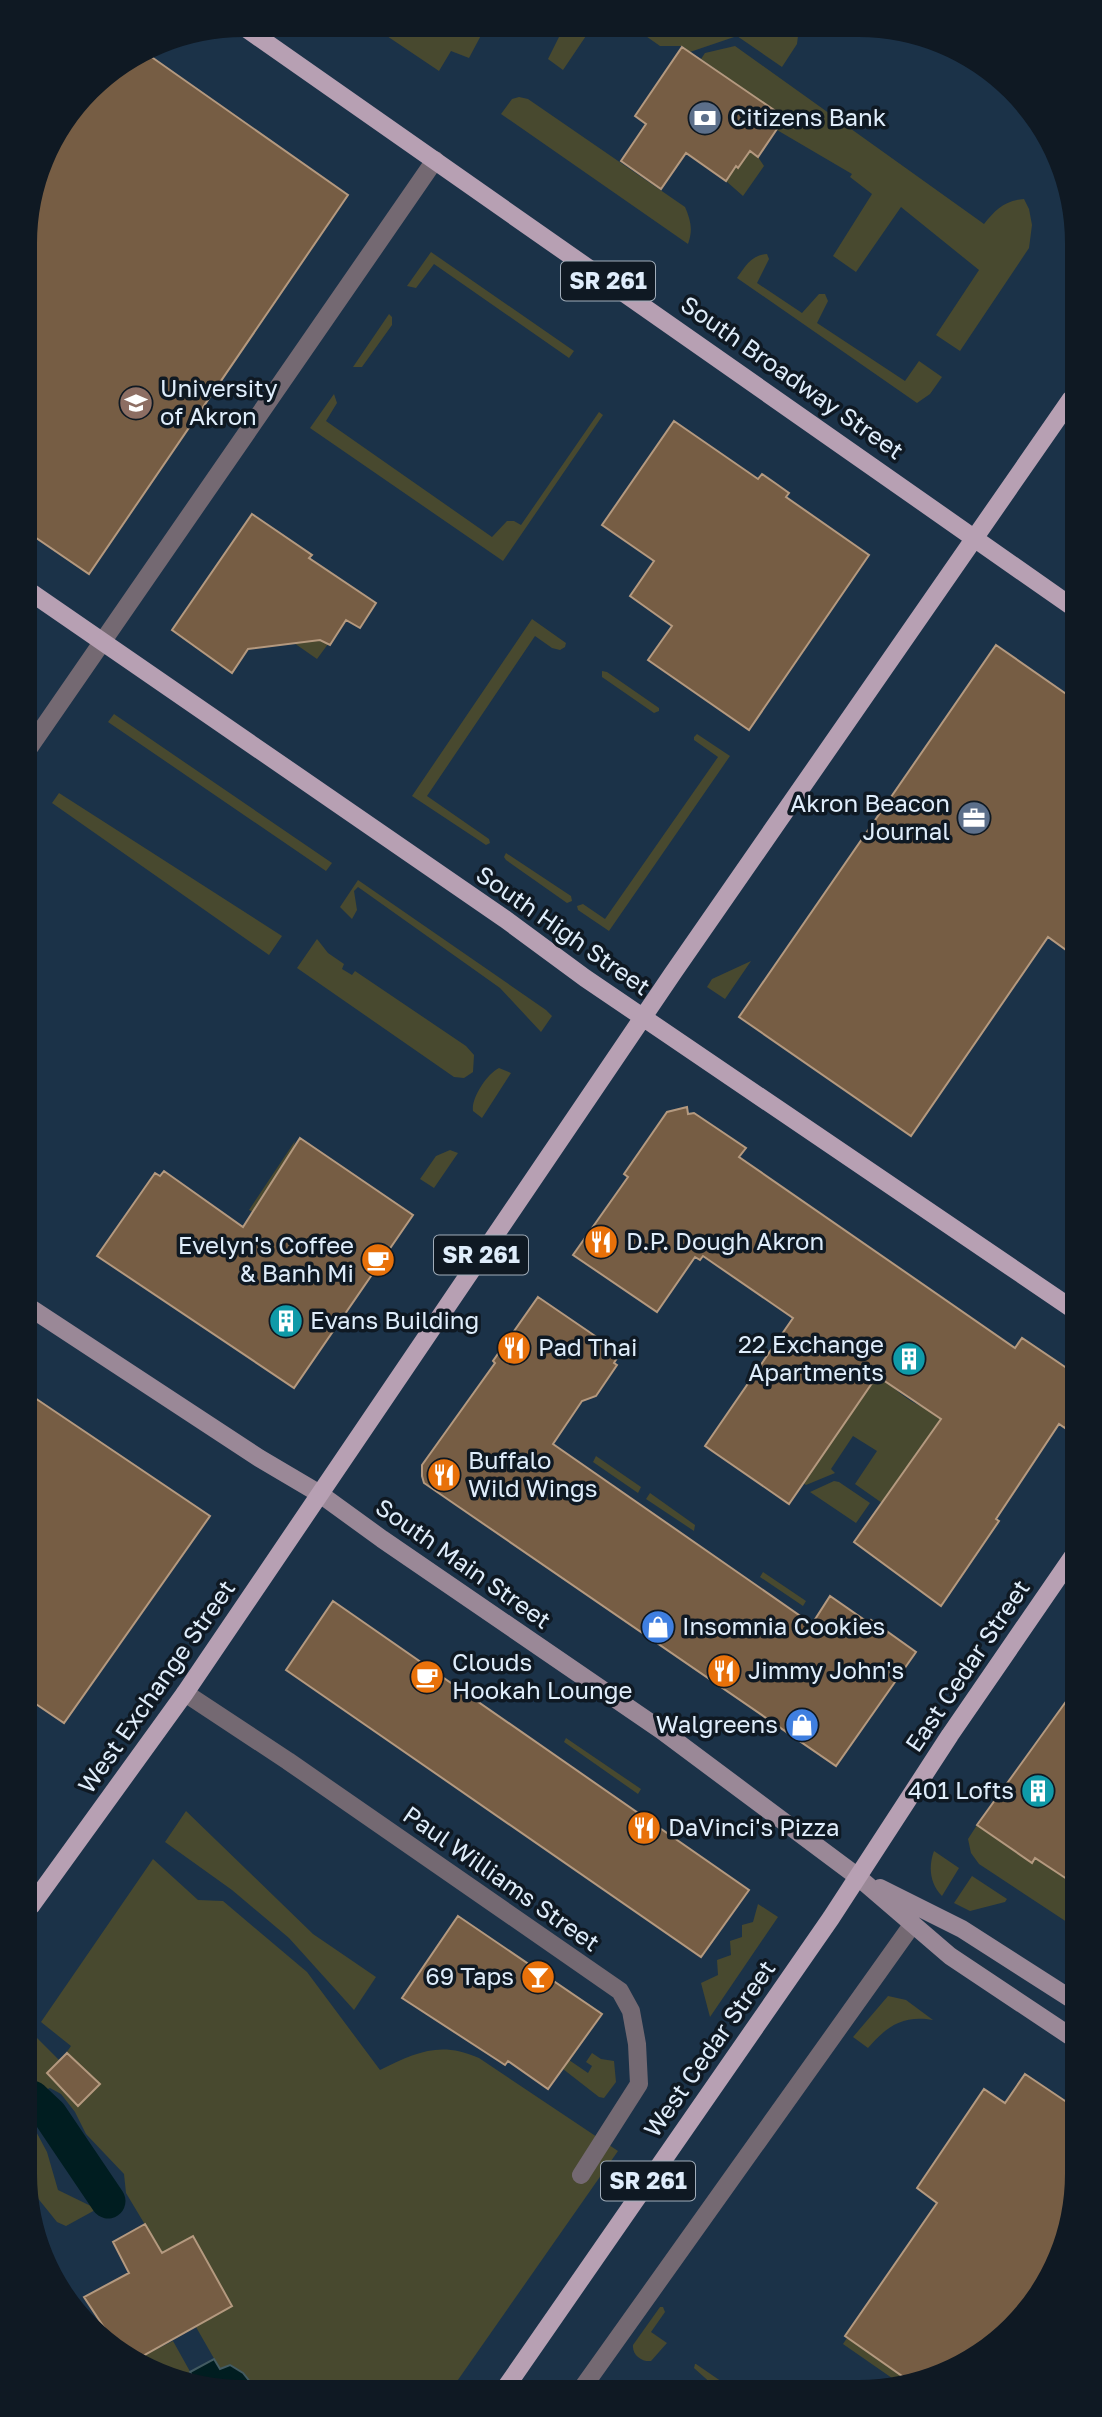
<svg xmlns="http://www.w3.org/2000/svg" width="1102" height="2417" font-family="'Golos Text',sans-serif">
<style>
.green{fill:#48492f}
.water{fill:#001d20;stroke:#435b62;stroke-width:2}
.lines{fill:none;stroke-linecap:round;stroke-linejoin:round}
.canal{stroke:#001d20;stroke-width:35}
.building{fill:#765d44;stroke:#b4997f;stroke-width:2}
.minor{stroke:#746972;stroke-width:18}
.tertiary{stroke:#746972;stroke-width:18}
.secondary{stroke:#9a8897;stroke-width:18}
.primary{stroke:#b7a0b3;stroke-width:18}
.labels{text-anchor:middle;stroke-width:7;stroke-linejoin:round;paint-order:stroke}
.shield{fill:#0f1923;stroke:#a1adba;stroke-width:2}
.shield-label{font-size:23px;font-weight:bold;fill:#dfedfb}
.poi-label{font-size:24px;fill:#dfedfb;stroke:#0f1923;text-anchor:start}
.street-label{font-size:24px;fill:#dfedfb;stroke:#0f1923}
</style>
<rect width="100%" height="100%" fill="#1b3248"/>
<!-- green -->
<path class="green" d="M380 25 486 26 469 58 451 51 439 71 378 30Z
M564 27H592L563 70 548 59Z
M633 27 799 28 797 44 782 67 737 36 690 52 682 46H660Z
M735 46 984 224C995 210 1005 200 1024 199L1029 209 1032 225 1029 248 960 351 936 335 979 270 901 207 856 272 833 256 872 194 850 177 852 174 777 130 779 126 772 120 777 112 701 59 705 53Z
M519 97 528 99 685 207C691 221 693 230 688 244L501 114 512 99Z
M750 151 758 157 764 166 743 196 726 181 736 166 739 167Z
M431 252 574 351 569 358 434 264 416 288 407 286Z
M767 254 769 259 757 283 802 313 819 294H825L828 301 817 323 905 381 919 361 942 377 930 394 917 403 737 278C745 267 751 255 767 254Z
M389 314 392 317V325L362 367H353Z
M334 394 337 403 326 421 492 537 507 521H514L521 525 599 412 603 415 503 561 310 428Z
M532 619 566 643 565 647 560 650 552 648 535 636 427 796 489 839 490 843 486 845 412 796Z
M292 620 328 644 317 659 294 643Z
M602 671 607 672 659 708V711L654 713 602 677Z
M114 714 332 863 326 871 108 722Z
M697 734 730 756 609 931 578 910 577 906 583 904 605 919 718 757 694 740V737Z
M59 793 282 936 269 955 52 803Z
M506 853 571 896 572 901 567 903 506 860 504 857Z
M358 880 546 1010 552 1016 541 1032 500 988 358 887 354 891 357 910 352 919 340 907Z
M317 939 328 953 344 964 342 969 352 975 355 971 466 1046 474 1055 473 1072 464 1078 454 1077 297 968Z
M751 961 725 999 707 987 712 979Z
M499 1068 511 1073 482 1118 473 1111C471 1098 487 1074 499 1068Z
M295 1141 293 1150 253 1212 249 1210Z
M450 1150 458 1153 434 1188 420 1179 436 1156Z
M881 1370C892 1393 920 1409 944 1414L882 1503 855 1484 877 1451 853 1436 831 1469 835 1473 806 1485 803 1483Z
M596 1456 641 1487 638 1493 593 1462Z
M834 1481 839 1482 870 1503 856 1523 810 1492Z
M650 1493 695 1525 694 1531 646 1499Z
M763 1572 806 1601 803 1606 760 1577Z
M566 1738 641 1789 638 1794 564 1742Z
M186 1811 313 1934 376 1977 354 2010 289 1938 232 1890 165 1842Z
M977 1825 1032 1863 1035 1858 1076 1885V1928L979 1864 971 1853 968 1839Z
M934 1851 959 1868 942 1896C930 1884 928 1867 934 1851Z
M153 1859 198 1900 223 1901 307 1972 380 2070C417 2052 440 2041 479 2058L618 2151 453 2387 255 2388 243 2373 220 2369 196 2327 232 2306 193 2236 162 2253 126 2193 124 2174 86 2134 75 2112 61 2094 50 2088 36 2094 32 2100 33 2034 59 2060 47 2073 99 2084 66 2053 71 2046 41 2022Z
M972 1876 1007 1899 1005 1902 970 1911 954 1903Z
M758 1904 778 1917 710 2017 701 1983 718 1975 717 1960 731 1955 730 1941 742 1937V1925L753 1922Z
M888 1996 906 2000 933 2020C903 2015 887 2026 868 2048L853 2037Z
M592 2053 601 2059 614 2061 616 2082 604 2098 599 2097 563 2069 569 2060 588 2073 592 2066 586 2062Z
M32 2124 47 2152 58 2190 97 2209 66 2226 57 2222 32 2191Z
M660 2307H663L665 2312 651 2332 667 2343 651 2361C642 2362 632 2355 633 2345Z
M847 2338 915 2385H902L843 2344Z
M173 2341 197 2384 193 2385 139 2358Z
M695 2364H696L728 2386H714L694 2368Z"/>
<!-- water -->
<path class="water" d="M214 2359 220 2369 230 2365 243 2373 255 2388H200L193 2385 196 2383 190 2372Z"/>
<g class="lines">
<!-- canal -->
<path class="canal" d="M32 2098 50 2115 108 2201"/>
</g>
<!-- building -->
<path class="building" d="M682 47 777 112 772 120 779 126 758 157 750 151 738 168 736 166 726 181 686 153 661 189 621 161 646 124 635 116Z
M143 51 348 195 89 574 26 531 25 228 47 146 98 79Z
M674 421 758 479 762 474 775 483 789 493 786 497 869 555 749 730 648 660 672 626 630 596 654 561 602 525Z
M252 514 312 555 309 558 376 603 360 628 346 620 330 645 320 640 248 649 232 673 172 630Z
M996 645 1072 698 1073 955 1048 937 911 1136 739 1017Z
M687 1107 688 1114 694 1113 746 1148 739 1157 1015 1348 1022 1338 1074 1373V1414L1065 1428 1059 1424 996 1519 999 1521 941 1606 854 1542 941 1419 877 1376 789 1504 705 1446 793 1318 703 1256 700 1260 695 1257 657 1312 573 1255 628 1177 624 1174 667 1112Z
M300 1138 413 1215 294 1388 97 1256 155 1173 160 1176 164 1171 243 1227Z
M538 1297 620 1353 614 1363 617 1365 596 1396 582 1401 553 1444 812 1624 830 1596 869 1623 871 1620 916 1652 836 1766 424 1483 422 1476V1465L495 1363 493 1361Z
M29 1394 210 1516 64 1723 30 1700Z
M333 1601 749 1890 701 1957 286 1670Z
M1075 1689 1076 1885 1035 1858 1032 1863 977 1825Z
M458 1916 602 2014 548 2089 508 2061 505 2065 402 1998Z
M67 2053 100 2084 78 2106 47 2073Z
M1025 2074 1077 2109V2189L1061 2258 1032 2308 981 2356 915 2385 845 2336 937 2203 917 2188 984 2089 1005 2103Z
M145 2224 162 2253 193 2236 232 2306 139 2358 117 2347 84 2297 129 2273 113 2242Z"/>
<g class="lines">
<!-- minor -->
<path class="minor" d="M185 1693 288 1761 620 1991 631 2011 637 2044 639 2084 581 2175
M583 2387 912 1925"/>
<!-- tertiary -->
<path class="tertiary" d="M27 751 435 160"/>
<!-- secondary -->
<path class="secondary" d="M29 1307 259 1458 320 1494 382 1539 661 1730 858 1877 950 1956 1076 2040
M880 1888 962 1929 1076 2002"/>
<!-- primary -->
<path class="primary" d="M241 25 1071 606
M26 589 505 919 585 978 1074 1310
M31 1906 185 1693 673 973 1071 399
M506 2387 831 1918 950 1735 1075 1553"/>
</g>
<!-- icons -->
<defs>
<g id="bank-disc" transform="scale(1.75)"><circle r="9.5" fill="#5c6f8a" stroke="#0f1923"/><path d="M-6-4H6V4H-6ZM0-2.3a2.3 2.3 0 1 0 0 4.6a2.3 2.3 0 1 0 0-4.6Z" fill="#fff"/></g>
<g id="university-disc" transform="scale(1.75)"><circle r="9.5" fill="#8d6e63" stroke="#0f1923"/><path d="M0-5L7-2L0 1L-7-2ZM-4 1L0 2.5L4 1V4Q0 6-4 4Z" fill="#fff"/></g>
<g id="office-disc" transform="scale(1.75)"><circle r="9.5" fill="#5c6f8a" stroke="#0f1923"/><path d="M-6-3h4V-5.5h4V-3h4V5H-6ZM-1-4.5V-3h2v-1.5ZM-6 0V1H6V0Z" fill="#fff"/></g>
<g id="restaurant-disc" transform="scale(1.75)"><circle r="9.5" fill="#e8710a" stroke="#0f1923"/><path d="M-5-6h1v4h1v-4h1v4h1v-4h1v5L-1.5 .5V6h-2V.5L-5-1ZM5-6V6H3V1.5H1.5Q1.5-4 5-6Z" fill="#fff"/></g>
<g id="cafe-disc" transform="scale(1.75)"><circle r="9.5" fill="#e8710a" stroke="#0f1923"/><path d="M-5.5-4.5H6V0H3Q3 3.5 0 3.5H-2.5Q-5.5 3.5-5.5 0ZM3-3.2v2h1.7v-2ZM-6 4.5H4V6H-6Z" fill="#fff"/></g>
<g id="building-disc" transform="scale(1.75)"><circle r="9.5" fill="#0f9aa8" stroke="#0f1923"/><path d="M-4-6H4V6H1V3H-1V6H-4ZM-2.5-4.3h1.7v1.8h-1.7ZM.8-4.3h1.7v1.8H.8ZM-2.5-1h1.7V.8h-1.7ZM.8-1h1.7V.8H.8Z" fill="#fff"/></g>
<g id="shop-disc" transform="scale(1.75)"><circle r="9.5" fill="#3f7fe0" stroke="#0f1923"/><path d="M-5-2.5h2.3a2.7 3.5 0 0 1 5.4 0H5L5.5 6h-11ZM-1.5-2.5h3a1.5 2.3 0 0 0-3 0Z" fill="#fff"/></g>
<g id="bar-disc" transform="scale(1.75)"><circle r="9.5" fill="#e8710a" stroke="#0f1923"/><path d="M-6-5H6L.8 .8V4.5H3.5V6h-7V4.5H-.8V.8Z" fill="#fff"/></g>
</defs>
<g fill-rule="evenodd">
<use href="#bank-disc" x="705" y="118"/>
<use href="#university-disc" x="136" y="403"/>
<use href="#office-disc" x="974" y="818"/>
<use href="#restaurant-disc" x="601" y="1242"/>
<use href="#cafe-disc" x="378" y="1260"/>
<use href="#building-disc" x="286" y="1321"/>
<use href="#restaurant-disc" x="514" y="1348"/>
<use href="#building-disc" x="909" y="1359"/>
<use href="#restaurant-disc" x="444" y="1475"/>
<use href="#shop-disc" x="658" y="1627"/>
<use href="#restaurant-disc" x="724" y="1671"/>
<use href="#cafe-disc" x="427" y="1677"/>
<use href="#shop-disc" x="802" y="1725"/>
<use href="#building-disc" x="1038" y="1791"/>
<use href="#restaurant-disc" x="644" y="1828"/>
<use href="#bar-disc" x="538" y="1977"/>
</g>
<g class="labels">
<!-- shield labels -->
<g class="shield">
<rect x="561" y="261.5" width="94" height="39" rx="5"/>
<rect x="434" y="1235.5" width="94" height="39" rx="5"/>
<rect x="601" y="2161.5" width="94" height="39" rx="5"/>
</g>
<g class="shield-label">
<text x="608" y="289">SR 261</text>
<text x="481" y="1263">SR 261</text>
<text x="648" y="2189">SR 261</text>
</g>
<!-- poi labels -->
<g class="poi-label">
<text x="730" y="126">Citizens Bank</text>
<text x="160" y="397">University<tspan x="160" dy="28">of Akron</tspan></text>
<text x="950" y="812" text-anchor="end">Akron Beacon<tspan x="950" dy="28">Journal</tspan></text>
<text x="626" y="1250">D.P. Dough Akron</text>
<text x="354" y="1254" text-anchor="end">Evelyn's Coffee<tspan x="354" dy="28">&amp; Banh Mi</tspan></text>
<text x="310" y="1329">Evans Building</text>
<text x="884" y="1353" text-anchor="end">22 Exchange<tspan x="884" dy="28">Apartments</tspan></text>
<text x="538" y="1356">Pad Thai</text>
<text x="468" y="1469">Buffalo<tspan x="468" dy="28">Wild Wings</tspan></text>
<text x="682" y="1635">Insomnia Cookies</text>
<text x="452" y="1671">Clouds<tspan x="452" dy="28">Hookah Lounge</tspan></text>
<text x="748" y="1679">Jimmy John's</text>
<text x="778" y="1733" text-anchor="end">Walgreens</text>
<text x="1014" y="1799" text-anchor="end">401 Lofts</text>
<text x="668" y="1836">DaVinci's Pizza</text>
<text x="514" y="1985" text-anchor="end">69 Taps</text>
</g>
<!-- street labels -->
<g class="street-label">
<text transform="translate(792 378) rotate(35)" y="8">South Broadway Street</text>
<text transform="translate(563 931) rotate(35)" y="8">South High Street</text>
<text transform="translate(463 1564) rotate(35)" y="8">South Main Street</text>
<text transform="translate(968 1666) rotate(-56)" y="8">East Cedar Street</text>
<text transform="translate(157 1687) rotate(-55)" y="8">West Exchange Street</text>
<text transform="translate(501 1879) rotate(35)" y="8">Paul Williams Street</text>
<text transform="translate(710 2049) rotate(-55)" y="8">West Cedar Street</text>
</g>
</g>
<!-- crop -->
<path d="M0 0H1102V2417H0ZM243 37H859A206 206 0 0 1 1065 243V2174A206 206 0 0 1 859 2380H243A206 206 0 0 1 37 2174V243A206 206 0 0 1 243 37Z" fill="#0f1923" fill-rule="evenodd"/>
</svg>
